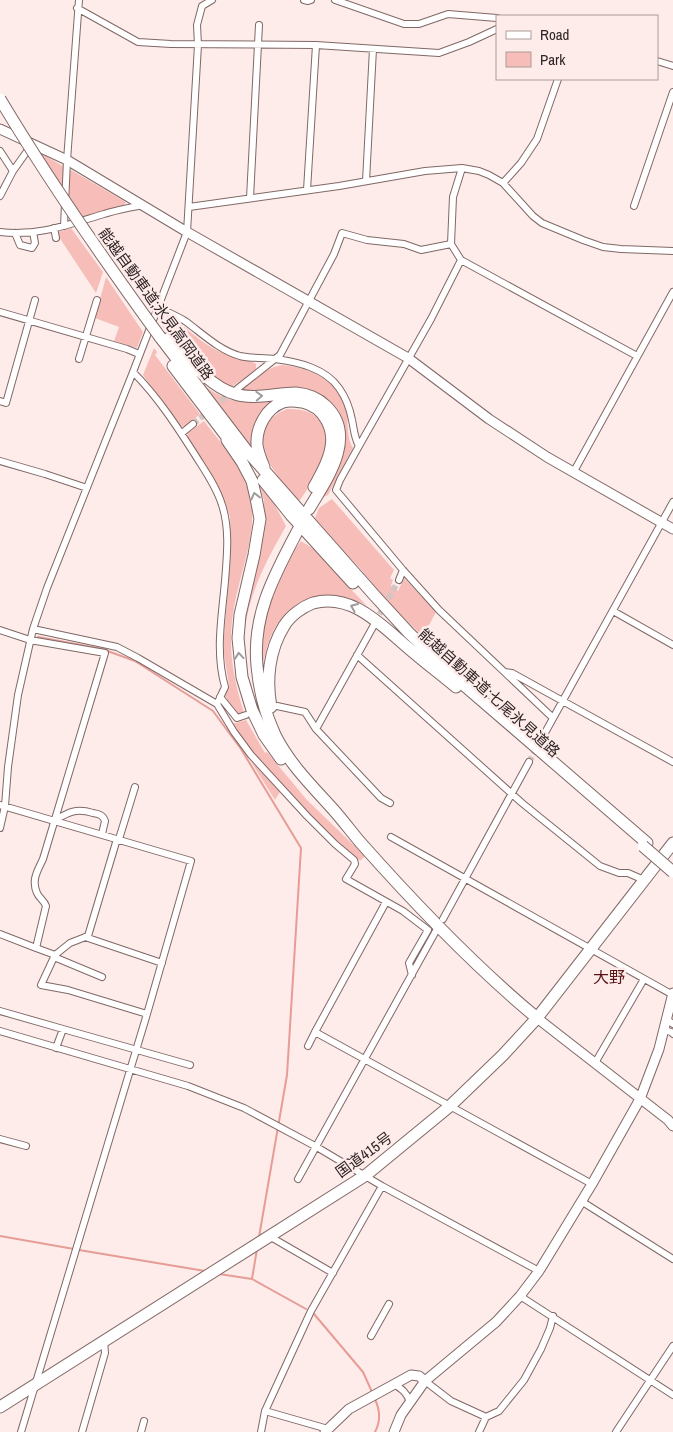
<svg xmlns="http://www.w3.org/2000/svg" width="673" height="1432" font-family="'Archivo Narrow','Noto Sans JP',sans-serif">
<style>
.green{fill:#f7beb9}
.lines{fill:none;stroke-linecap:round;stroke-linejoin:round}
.stream{stroke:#e79c96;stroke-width:2}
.street-tunnel{stroke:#d4c4c2;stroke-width:6;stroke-dasharray:6 3;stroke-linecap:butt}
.street-casing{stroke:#806866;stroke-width:8}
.secondary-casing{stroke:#806866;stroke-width:11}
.highway-casing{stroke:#806866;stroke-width:13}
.street{stroke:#fff;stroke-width:6}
.secondary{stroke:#fff;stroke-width:9}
.highway{stroke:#fff;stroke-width:11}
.highway-bridge-casing{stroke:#806866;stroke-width:13;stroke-linecap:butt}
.highway-bridge{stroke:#fff;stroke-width:11}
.oneway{stroke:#a19c9c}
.labels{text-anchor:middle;stroke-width:5;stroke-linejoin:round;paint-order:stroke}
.street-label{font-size:15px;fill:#2e2423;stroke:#fdecea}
.neighbourhood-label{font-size:16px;fill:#591415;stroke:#fdecea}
</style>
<rect width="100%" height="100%" fill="#fdecea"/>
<!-- green -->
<path class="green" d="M36 150 64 167V194Z
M71 170 124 201 126 203 121 208 80 218 68 199 69 171Z
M71 228 103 272 96 293 59 237 58 232Z
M106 277 143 332 137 348 114 341 119 327 95 318Z
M164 326 181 328 183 327 186 328C199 340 213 350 230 356 239 359 248 359 256 364V370L230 388 220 384 178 344 163 327Z
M154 348 157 352 155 355 200 414 185 427 179 426 143 375Z
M282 365C311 368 342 381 347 413 348 425 347 439 353 448L328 495 323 497C338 469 352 446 339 415L262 391H240C253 380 265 368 282 365Z
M203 385C232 406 246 403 280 399 257 410 251 423 251 448Z
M287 409C350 408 322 472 299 501 289 489 277 477 270 464 257 441 262 418 287 409Z
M204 421C221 443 241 465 249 491 260 530 240 570 234 608 227 646 233 677 244 713L237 715 225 696 229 685 224 654V637L231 548 230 517 226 505 217 484 187 439 188 433Z
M259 484 271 498 286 526C272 551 258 576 250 604 245 621 244 640 243 658L245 614 264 521V500Z
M332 499 394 570 390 578 393 580 391 586 398 591 404 578 436 612 428 627 431 631 426 640 385 599 358 566 347 555 315 518 319 508Z
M301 541 317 551 328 565 366 605C324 586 287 596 269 641 266 649 264 659 262 667 262 658 261 649 262 640 264 605 280 568 301 541Z
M246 720 265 753 267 752 307 800 365 856 360 861C313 820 269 775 232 724Z
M250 760 280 792 275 800Z"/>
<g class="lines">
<!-- stream -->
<path class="stream" d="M38 637 102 649 135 661 213 711 241 749 301 848 287 1075 259 1237
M0 1236 74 1249
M79 1250 205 1271
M219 1274 252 1279 306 1309
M252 1279 257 1249
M314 1314 363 1372 372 1392
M375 1399C380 1411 381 1420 375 1432"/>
<!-- street-tunnel -->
<path class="street-tunnel" d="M193 424 232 392
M375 622 399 580
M529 762 538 746"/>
<!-- street casing -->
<g class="street-casing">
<path id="street" d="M304 0 308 1 311 0
M335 0 404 24H419L448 14 497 18
M77 8 138 42 171 44 316 45 439 53 469 42 497 29
M657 61 673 66
M0 151 13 171
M462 168 453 197 451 244 461 260 637 356
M366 181 373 49
M503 183 521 163 537 139 558 79
M307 190 316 45
M0 196 13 171 30 147
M250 198 259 25
M634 206 673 92
M189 207 339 186 425 171 462 168 479 171 489 175 503 183 533 216 542 223 583 240 603 247 621 249 673 251
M64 226 67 160 79 0
M54 228 56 238
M0 232C36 237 70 224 104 214 116 210 129 208 142 205
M15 233 20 245 32 248 35 243 33 232
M461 260 431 319 359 446 340 480 336 490 403 570 439 610 553 718
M158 307C167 312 177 316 185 321 203 334 219 350 240 356 252 359 263 357 275 359 298 362 325 368 339 388 346 398 350 409 352 420 354 429 354 437 359 446
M0 312 127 349 139 354
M79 359 97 300
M133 372C158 397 178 428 197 458 206 472 217 488 222 505 230 529 227 556 225 581 222 616 215 652 225 687L217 704
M237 389 280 355 334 254 342 233 367 240 404 244 421 250 451 244
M0 401 6 403 35 300
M182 433 193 424
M0 461 45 474 87 488
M573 473 673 292
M399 580 403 570
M613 611 673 645
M33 629 117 647 138 658 217 704 234 732 251 755 307 816 335 844 354 860 355 864 346 879 403 911 428 930 409 963 412 975
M0 630 30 640 105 653 43 859C38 870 31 880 37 893 39 898 44 900 46 906L36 948 55 955 41 985 68 990 147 1014
M357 655 522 803 600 866 619 873H628L644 880
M505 672 512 673 673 762
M220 697 237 718 246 715
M277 706 305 712 316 729 381 798 390 803
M316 729 374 625
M541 740 673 502
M0 805 191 861 147 1014 21 1432
M55 820C69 812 76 808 93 813 99 814 103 815 105 821L102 834
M0 828 5 806 8 767 18 695 33 629 47 588 133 372 187 232 198 45 197 25 202 6 212 0
M391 837 673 995
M119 839 135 787
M443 919 529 762
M0 934 36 948
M85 937 162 963
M55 955 70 943 88 936 117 839
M54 957 102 977
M0 1011 63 1029 56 1048
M666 1019 673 1024
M63 1029 190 1065
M664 1030 671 1032 673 1034
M0 1031 188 1086 244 1108 315 1146 382 1186 539 1271
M315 1032 386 902
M308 1046 315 1032 592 1184
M595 1063 644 979
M0 1139 26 1146
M298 1179 437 929
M581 1201 673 1259
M269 1236 333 1273
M520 1296 673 1395
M371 1336 389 1304
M425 1381 451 1401 486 1417
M394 1384C402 1389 407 1393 410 1402
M265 1411 328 1429
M82 1432 105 1353 104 1341
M141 1432 144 1421
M261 1432 265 1411 311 1311 382 1186
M479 1432 486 1417 499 1411 524 1380 541 1349 550 1328 553 1316
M616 1432 673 1346"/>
</g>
<!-- secondary casing -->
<g class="secondary-casing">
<path id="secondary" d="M0 129 67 160 187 232 408 358 489 419 547 457 673 529
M537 1018 668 1120 673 1126
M325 1432 349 1409 411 1375 419 1376 425 1381
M394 1432 401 1415 425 1381 496 1322 520 1296 539 1271 592 1184 640 1099 659 1049 673 993"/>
</g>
<!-- highway casing -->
<g class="highway-casing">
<path id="highway" d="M160 337 247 451 375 596 409 633 465 686 647 843
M169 338C187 357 209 387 235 394 254 400 276 393 296 393 307 394 318 398 326 406 358 437 326 480 309 509
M173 366 233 445
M227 440 242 462 252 481 256 498 260 519 254 555 240 615 238 638 242 677 252 710 264 735 281 759
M264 467C261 460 258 453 257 445 256 428 266 408 283 402 289 400 296 401 302 402 325 407 336 430 330 452 327 465 320 476 314 487
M263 480 291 515 353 583
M298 530C275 574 252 614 257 666 259 690 265 713 275 735 289 763 310 784 331 807 341 818 350 830 360 842 415 904 473 965 537 1018
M271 707C266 680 269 650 284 626 290 616 302 607 313 603 351 593 379 623 406 646 422 660 439 673 456 687
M0 1407 366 1175 450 1106 503 1055 537 1018 673 843"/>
</g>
<!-- street -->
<use href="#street" class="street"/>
<!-- secondary -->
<use href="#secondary" class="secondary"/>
<!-- highway -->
<use href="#highway" class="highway"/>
<!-- highway-bridge casing -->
<g class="highway-bridge-casing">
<path id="highway-bridge" d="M0 99C49 181 104 260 160 337
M643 846 673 872"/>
</g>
<!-- highway-bridge -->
<use href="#highway-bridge" class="highway-bridge"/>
</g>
<!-- one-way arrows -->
<defs><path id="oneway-chevron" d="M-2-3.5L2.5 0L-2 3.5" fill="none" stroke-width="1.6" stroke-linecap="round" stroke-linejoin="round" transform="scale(1.25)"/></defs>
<g class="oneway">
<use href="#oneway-chevron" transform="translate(259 396) rotate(-3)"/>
<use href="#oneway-chevron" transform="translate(255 496) rotate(-104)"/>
<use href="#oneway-chevron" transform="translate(354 607) rotate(-157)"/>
<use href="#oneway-chevron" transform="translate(239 656) rotate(-95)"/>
</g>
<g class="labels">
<!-- street labels -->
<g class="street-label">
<text transform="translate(156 304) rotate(54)" y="5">能越自動車道;氷見高岡道路</text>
<text transform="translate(489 693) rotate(42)" y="5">能越自動車道;七尾氷見道路</text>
<text transform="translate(364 1155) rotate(-36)" y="5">国道415号</text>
</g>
<!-- neighbourhood labels -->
<g class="neighbourhood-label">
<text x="609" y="983">大野</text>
</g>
</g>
<!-- legend -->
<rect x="496" y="15" width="162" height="65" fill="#fdecea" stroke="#aa9c9a"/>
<rect x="506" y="31" width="25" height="8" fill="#ffffff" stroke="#aa9c9a"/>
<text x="540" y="40" font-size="15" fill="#2e2423">Road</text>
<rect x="506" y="52" width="25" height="15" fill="#f7beb9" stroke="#aa9c9a"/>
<text x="540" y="65" font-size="15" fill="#2e2423">Park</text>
</svg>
